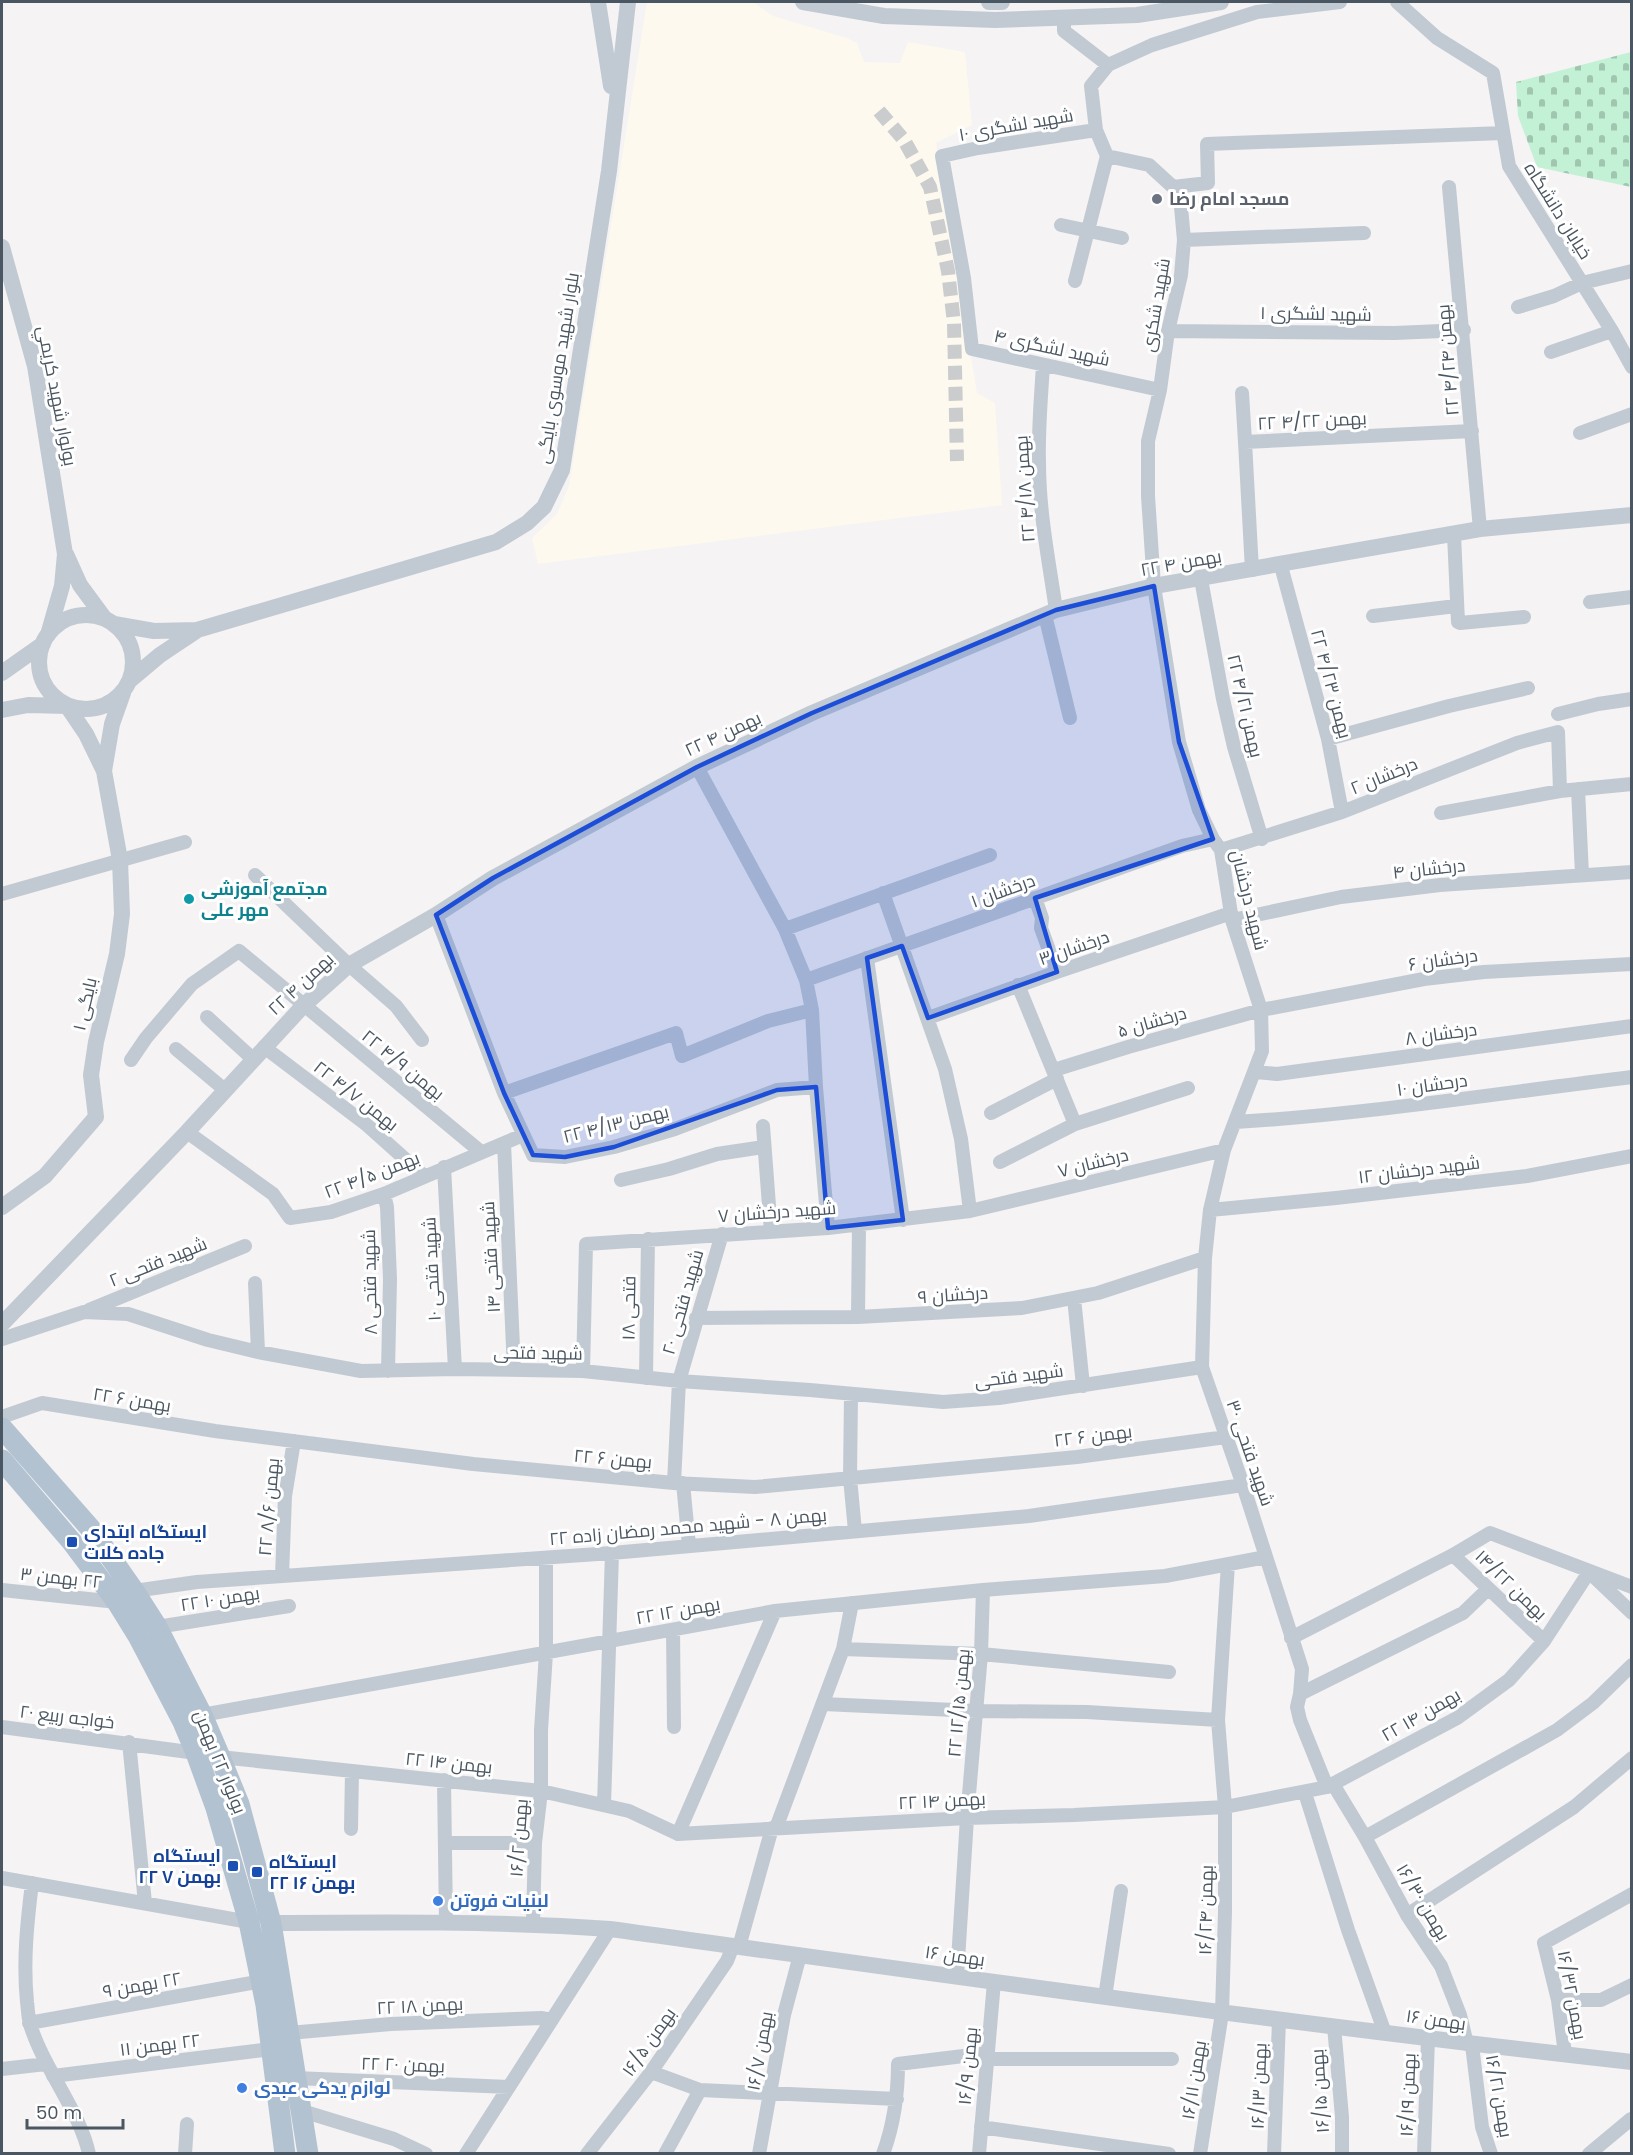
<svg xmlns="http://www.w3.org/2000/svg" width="1633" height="2155" font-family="Poppins,Cairo,sans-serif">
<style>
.commercial{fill:#fdf9ef}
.cemetery{fill:url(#cemetery-stones)}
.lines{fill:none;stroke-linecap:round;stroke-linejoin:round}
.minor-tunnel{stroke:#caccce;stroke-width:14;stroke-dasharray:14 7;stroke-linecap:butt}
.minor{stroke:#c1cad2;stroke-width:14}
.tertiary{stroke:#c1cad2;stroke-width:16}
.primary{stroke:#b3c2d1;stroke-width:21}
.marked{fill:#1d4ed8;fill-opacity:0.2;stroke:#1d4ed8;stroke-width:4.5;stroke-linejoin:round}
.worship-dot{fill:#6b7280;stroke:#fff;stroke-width:2}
.culture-dot{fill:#0f9aa8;stroke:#fff;stroke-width:2}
.transit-dot{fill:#1a4fb4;stroke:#fff;stroke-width:2}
.shop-dot{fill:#3f7fe0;stroke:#fff;stroke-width:2}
.labels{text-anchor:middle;stroke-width:6;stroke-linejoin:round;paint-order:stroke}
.street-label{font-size:18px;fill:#4a5661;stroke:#fff}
.worship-label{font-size:18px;font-weight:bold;fill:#5b616d;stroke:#fff;text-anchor:start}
.culture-label{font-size:18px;font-weight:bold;fill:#0d838f;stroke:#fff;text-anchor:start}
.transit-label{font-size:18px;font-weight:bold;fill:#164399;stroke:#fff;text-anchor:start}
.shop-label{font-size:18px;font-weight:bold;fill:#366cbe;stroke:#fff;text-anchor:start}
</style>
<defs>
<pattern id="cemetery-stones" width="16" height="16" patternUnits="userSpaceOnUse" patternTransform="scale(1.5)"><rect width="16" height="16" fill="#c3f1d5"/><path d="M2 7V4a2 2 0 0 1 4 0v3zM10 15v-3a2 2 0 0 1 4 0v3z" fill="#a0c6b0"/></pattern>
</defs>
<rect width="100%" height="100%" fill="#f5f3f3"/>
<!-- commercial -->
<path class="commercial" d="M647 2H753L773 16 847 38 857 43 864 62 900 63 908 42 965 52 972 125 936 143 977 393 995 403 1002 505 538 564 532 538 557 514 569 486Z"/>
<!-- cemetery -->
<path class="cemetery" d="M1631 52V187L1537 167 1518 116 1516 82Z"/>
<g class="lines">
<!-- minor-tunnel -->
<path class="minor-tunnel" d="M879 111 904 140 930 187 948 271 954 323 957 461"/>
<!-- minor -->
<path class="minor" d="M1397 2 1437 38 1493 73 1509 166 1612 331 1632 367
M1064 17V31L1108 65
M1096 130 978 148 942 156 964 278 972 349 1160 390
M1173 187 1208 183 1207 144 1503 133
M1449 187 1480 529
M1061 225 1122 238
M1184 240 1364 233
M1075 281 1107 156
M1518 307 1554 296 1582 283 1632 271
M1168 331 1395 333 1464 330
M1551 352 1612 331
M1043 365C1041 398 1038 430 1039 463 1039 512 1049 562 1056 610
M1242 393 1245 442
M1580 433 1632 414
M1454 535 1458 622 1460 623 1524 617
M1281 566 1328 739 1342 812
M1252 570 1245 442 1472 431
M1201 579 1223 699 1234 747 1262 839
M1590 602 1632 597
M1045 615 1070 718
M1373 616 1456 606
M1558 714 1598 704 1632 699
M1328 739 1449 706 1528 688
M697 767 785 929 806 980 812 1010 816 1087 828 1228
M1578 789 1582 875
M1441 813 1560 791 1632 784
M1221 850 1342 812 1517 743 1558 732 1560 791
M255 875 349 965 396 1006 422 1040
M883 893 945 1069 961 1139 970 1211
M2 894 185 842
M1035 898 1042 918 1041 928 1057 972
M436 915 504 1093 533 1155 565 1157 614 1147 675 1129 777 1090 816 1087
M1232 920 1341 897 1440 885 1632 872
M785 929 990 855
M867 958 903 1220
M806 980 1182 846 1213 839
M1018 985 1075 1124
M207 1017 253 1059
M928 1018 1057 972 1231 913
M264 1047 367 1125 424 1176
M176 1049 225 1090
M131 1060 146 1038 192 984 239 951 481 1152
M1054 1070 1128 1047 1261 1010 1424 979 1484 972 1632 964
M1255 1072 1277 1074 1632 1026
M504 1093 676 1033 682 1056 768 1021 812 1010
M991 1113 1057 1079
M1236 1122C1369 1114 1500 1093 1632 1077
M763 1126 771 1232
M187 1132 273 1194 290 1218 331 1212 384 1194 523 1135
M504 1143 514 1370
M1000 1162 1075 1124 1188 1088
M444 1167 455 1369
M621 1180 669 1169 717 1154 764 1147
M384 1194 387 1207 390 1279 388 1371
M1210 1210 1336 1198 1527 1176 1632 1156
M255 1283 258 1352
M1074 1298 1083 1386
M89 1310 245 1246
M858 1317 859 1224
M696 1318 858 1317 1022 1308 1098 1293 1205 1258
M2 1339 84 1312 128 1314 208 1340 258 1352 361 1371 455 1369 583 1371 679 1381 810 1390 943 1402 999 1398 1202 1367
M583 1371 586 1244 828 1228 970 1211 1224 1150
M646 1378 648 1239
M851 1394 850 1478 855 1531
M2 1417 42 1403 215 1431 473 1464 674 1483 755 1487 1077 1457 1226 1437
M674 1483 679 1381 722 1234
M683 1483 689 1546
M1453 1555 1544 1641
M282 1576 285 1496 294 1441
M2 1590 117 1602
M134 1591 197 1582 612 1553 1029 1516 1243 1485
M157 1627 289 1606
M673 1630 674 1727
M1291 1638 1453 1555 1490 1533 1632 1587
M843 1649 981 1654 1169 1672
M1300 1694 1463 1613 1488 1589
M823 1704 976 1711 1087 1712 1218 1720
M202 1715 775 1611 983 1590 1165 1576 1266 1557
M2 1727 196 1753
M129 1742 145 1903
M220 1757 541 1791 629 1811 678 1834 967 1818 1074 1815 1225 1807 1327 1787 1457 1718 1509 1680 1544 1641 1589 1572 1632 1613
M444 1780 446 1922
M1333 1784 1365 1837 1407 1915 1441 1966 1460 2015 1467 2044
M1327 1787 1300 1720 1297 1707 1300 1694 1302 1669 1243 1485 1202 1367 1205 1258 1210 1210 1224 1150 1262 1051 1261 1010 1232 920 1221 850 1213 839 1199 810 1179 742 1154 586 1148 496V441L1160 390 1168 331 1181 275 1184 240 1181 207 1173 187 1149 165 1107 156 1096 130 1091 86 1108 65 1152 45 1257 12 1340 2
M1305 1793 1348 1930 1385 2033
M604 1805 612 1553
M776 1828 843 1649 852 1603
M351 1829 352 1771
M678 1834 775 1611
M1365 1837 1557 1730 1593 1703 1632 1665
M445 1843H535
M2 1878 249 1922
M32 1883C27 1923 23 1962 27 2002 28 2009 28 2017 30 2024 43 2068 80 2111 89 2154
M1407 1915 1574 1807 1632 1758
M533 1923 535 1843 541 1791V1730L546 1653V1558
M739 1947 772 1828
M957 1976 967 1818 981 1654 983 1590
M1105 1997 1121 1891
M1558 2000H1601L1632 1985
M29 2023 262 1981
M1334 2026 1342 2117V2154
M289 2033 391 2024 541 2018 552 2020
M1472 2045 1482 2127 1491 2154
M1565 2054 1558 2000 1544 1943 1632 1894
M988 2059H1172
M2 2069 46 2064
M651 2072 700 2090 897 2099
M53 2076 271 2049
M295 2078 509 2087
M302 2111 394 2139 426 2154
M981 2127 1169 2154
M185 2154 187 2124
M466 2154 610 1929
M587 2154 651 2072 727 1961 733 1946
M665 2154 700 2090
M759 2154 784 2015 800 1955
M883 2154C894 2124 898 2096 898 2064L988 2053
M979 2154 994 1982
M1200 2154 1222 2013 1225 1912V1807L1218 1720 1228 1564
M1274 2154 1279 2020
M1424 2154 1428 2038
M1589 2154 1631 2119"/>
<!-- tertiary -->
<path class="tertiary" d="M598 2 611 86
M803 2 884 16 995 20 1137 15 1221 2
M989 2H1002
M2 247 35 366 65 554 62 586 48 635
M66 554 80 585 105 619
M39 662a47 47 0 1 1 94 0a47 47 0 1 1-94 0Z
M114 624 154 631 197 630 496 542 527 523 544 507 562 470 609 171 628 2
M2 673 43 644
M129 681 160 655 196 631
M2 710 28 705 67 706 86 734 104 771 120 860 122 914 117 954 96 1042 91 1075 96 1117 45 1176 2 1207
M104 771 112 724 123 693
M2 1324 187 1132 303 1006 349 965 436 915 493 878 697 767 812 713 1056 610 1154 586 1480 529 1632 515
M271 1923C384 1922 497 1921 610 1929 950 1976 1290 2024 1632 2062"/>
<!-- primary -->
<path class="primary" d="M2 1428 90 1528 134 1591 157 1627 202 1715 220 1757 239 1804 271 1923 308 2154
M2 1460 72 1542 117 1602 138 1636 183 1722 196 1753 216 1808 249 1922 266 2005 285 2154"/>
</g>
<!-- marked area -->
<path class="marked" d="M1154 586 1179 742 1213 839 1035 898 1057 972 928 1018 902 946 867 958 903 1220 828 1228 816 1087 777 1090 614 1147 565 1157 533 1155 504 1093 436 915 493 878 697 767 812 713 1056 610Z"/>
<!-- markers -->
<circle class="worship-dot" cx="1157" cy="199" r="6"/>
<circle class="culture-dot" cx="189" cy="899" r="6"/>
<g class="transit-dot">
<rect x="66" y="1536" width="12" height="12" rx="3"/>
<rect x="227" y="1860" width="12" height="12" rx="3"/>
<rect x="251" y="1866" width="12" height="12" rx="3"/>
</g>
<g class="shop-dot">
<circle cx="438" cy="1901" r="6"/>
<circle cx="242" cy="2088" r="6"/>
</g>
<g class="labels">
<!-- street labels -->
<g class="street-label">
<text transform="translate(1016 125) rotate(-10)" y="6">شهید لشگری ۱۰</text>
<text transform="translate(1558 211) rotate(58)" y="6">خیابان دانشگاه</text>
<text transform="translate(1156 305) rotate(-80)" y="6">شهید شکری</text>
<text transform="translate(1316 314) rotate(1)" y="6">شهید لشگری ۱</text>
<text transform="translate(1052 348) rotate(12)" y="6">شهید لشگری ۴</text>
<text transform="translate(1448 360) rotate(-95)" y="6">۲۲ بهمن ۴/۲۴</text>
<text transform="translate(558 368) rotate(-81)" y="6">بلوار شهید موسوی بایگی</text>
<text transform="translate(57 396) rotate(79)" y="6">بولوار شهيد كريمي</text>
<text transform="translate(1312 421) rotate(-3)" y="6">۲۲ بهمن ۴/۲۲</text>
<text transform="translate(1025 489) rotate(-94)" y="6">۲۲ بهمن ۴/۱۸</text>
<text transform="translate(1181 563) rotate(-10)" y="6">۲۲ بهمن ۴</text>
<text transform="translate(1331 684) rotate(75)" y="6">۲۲ بهمن ۴/۲۳</text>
<text transform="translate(1245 706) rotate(77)" y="6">۲۲ بهمن ۴/۲۱</text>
<text transform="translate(723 734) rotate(-25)" y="6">۲۲ بهمن ۴</text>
<text transform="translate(1384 776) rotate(-22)" y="6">درخشان ۲</text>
<text transform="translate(1429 869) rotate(-6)" y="6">درخشان ۴</text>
<text transform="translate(1003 891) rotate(-20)" y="6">درخشان ۱</text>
<text transform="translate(1249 900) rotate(76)" y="6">شهید درخشان</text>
<text transform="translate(1074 948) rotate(-19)" y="6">درخشان ۳</text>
<text transform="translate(1443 960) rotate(-8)" y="6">درخشان ۶</text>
<text transform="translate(301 984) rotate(-43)" y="6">۲۲ بهمن ۴</text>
<text transform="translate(85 1004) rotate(-77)" y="6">بایگی ۱</text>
<text transform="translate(1152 1022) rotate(-16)" y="6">درخشان ۵</text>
<text transform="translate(1441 1034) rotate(-8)" y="6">درخشان ۸</text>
<text transform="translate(403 1065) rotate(39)" y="6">۲۲ بهمن ۴/۹</text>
<text transform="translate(1432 1085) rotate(-8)" y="6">درحشان ۱۰</text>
<text transform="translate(356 1096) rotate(38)" y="6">۲۲ بهمن ۴/۷</text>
<text transform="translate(616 1124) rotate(-14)" y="6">۲۲ بهمن ۴/۱۳</text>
<text transform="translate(1093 1163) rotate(-14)" y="6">درخشان ۷</text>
<text transform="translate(1419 1170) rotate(-7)" y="6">شهید درخشان ۱۲</text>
<text transform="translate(372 1175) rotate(-21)" y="6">۲۲ بهمن ۴/۵</text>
<text transform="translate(777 1212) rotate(-4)" y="6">شهید درخشان ۷</text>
<text transform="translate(491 1257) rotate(-93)" y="6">شهید فتحی ۱۴</text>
<text transform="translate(158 1262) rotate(-22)" y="6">شهید فتحی ۲</text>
<text transform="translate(432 1269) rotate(-93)" y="6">شهید فتحی ۱۰</text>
<text transform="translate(370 1282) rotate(-91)" y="6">شهید فتحی ۸</text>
<text transform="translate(953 1295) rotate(-4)" y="6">درخشان ۹</text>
<text transform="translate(683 1302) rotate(-74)" y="6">شهید فتحی ۲۰</text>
<text transform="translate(629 1308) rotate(-89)" y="6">فتحی ۱۸</text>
<text transform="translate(538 1353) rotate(1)" y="6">شهید فتحی</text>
<text transform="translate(1019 1376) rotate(-7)" y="6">شهید فتحی</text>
<text transform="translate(132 1400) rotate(9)" y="6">۲۲ بهمن ۶</text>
<text transform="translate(1093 1436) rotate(-7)" y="6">۲۲ بهمن ۶</text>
<text transform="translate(1250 1453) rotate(71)" y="6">شهید فتحی ۳۰</text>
<text transform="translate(613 1459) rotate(5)" y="6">۲۲ بهمن ۶</text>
<text transform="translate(269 1507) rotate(-85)" y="6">۲۲ بهمن ۸/۶</text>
<text transform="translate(688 1527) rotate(-5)" y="6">۲۲ بهمن ۸ - شهید محمد رمضان زاده</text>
<text transform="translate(61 1578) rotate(6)" y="6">٢٢ بهمن ۳</text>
<text transform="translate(1511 1585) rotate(44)" y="6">بهمن ۱۴/۲۲</text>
<text transform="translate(220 1599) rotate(-9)" y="6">۲۲ بهمن ۱۰</text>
<text transform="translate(678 1611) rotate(-10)" y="6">۲۲ بهمن ۱۲</text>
<text transform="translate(959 1703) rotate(-85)" y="6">۲۲ بهمن ۱۲/۱۵</text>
<text transform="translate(1421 1715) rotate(-30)" y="6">۲۲ بهمن ۱۴</text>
<text transform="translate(67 1717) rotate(7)" y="6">خواجه ربیع ۲۰</text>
<text transform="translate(220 1762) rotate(68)" y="6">بولوار ۲۲ بهمن</text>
<text transform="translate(449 1763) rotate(6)" y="6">۲۲ بهمن ۱۴</text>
<text transform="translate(942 1801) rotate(-3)" y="6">۲۲ بهمن ۱۴</text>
<text transform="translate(519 1838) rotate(-86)" y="6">بهمن ۱۶/۲</text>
<text transform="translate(1423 1902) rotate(59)" y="6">بهمن ۱۶/۳۰</text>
<text transform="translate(1206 1910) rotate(-89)" y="6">بهمن ۱۶/۲۴</text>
<text transform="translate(955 1956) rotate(8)" y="6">بهمن ۱۶</text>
<text transform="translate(142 1985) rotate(-10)" y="6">٢٢ بهمن ۹</text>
<text transform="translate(1572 1995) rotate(79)" y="6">بهمن ۱۶/۳۲</text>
<text transform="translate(420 2006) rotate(-3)" y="6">۲۲ بهمن ۱۸</text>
<text transform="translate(1436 2020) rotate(8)" y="6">بهمن ۱۶</text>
<text transform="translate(649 2042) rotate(-55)" y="6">بهمن ۱۶/۵</text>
<text transform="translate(160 2045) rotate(-7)" y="6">٢٢ بهمن ١١</text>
<text transform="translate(760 2051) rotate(-80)" y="6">بهمن ۱۶/۷</text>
<text transform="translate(403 2065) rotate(2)" y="6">۲۲ بهمن ۲۰</text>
<text transform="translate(968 2066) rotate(-85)" y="6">بهمن ۱۶/۹</text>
<text transform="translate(1194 2080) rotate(-81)" y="6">بهمن ۱۶/۱۱</text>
<text transform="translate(1259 2086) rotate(-88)" y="6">بهمن ۱۶/۱۳</text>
<text transform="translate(1320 2091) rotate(-94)" y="6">بهمن ۱۶/۱۵</text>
<text transform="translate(1408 2095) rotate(-88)" y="6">بهمن ۱۶/۱۹</text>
<text transform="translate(1499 2096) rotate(80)" y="6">بهمن ۱۶/۲۱</text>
</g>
<!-- worship labels -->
<g class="worship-label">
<text x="1169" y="205">مسجد امام رضا</text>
</g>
<!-- culture labels -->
<g class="culture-label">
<text x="201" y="895">مجتمع آموزشی<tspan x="201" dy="21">مهر علی</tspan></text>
</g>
<!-- transit labels -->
<g class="transit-label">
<text x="84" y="1538">ایستگاه ابتدای<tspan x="84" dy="21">جاده کلات</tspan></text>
<text x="221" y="1862" text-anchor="end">ایستگاه<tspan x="221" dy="21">۲۲ بهمن ۷</tspan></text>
<text x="269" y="1868">ایستگاه<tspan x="269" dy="21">۲۲ بهمن ۱۶</tspan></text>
</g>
<!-- shop labels -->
<g class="shop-label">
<text x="450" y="1907">لبنیات فروتن</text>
<text x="254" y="2094">لوازم یدکی عبدی</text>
</g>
</g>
<!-- border -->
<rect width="1633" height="2155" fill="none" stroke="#4a5661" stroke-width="6"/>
<!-- scale -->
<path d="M27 2119v9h96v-9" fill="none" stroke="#4a5661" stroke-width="3"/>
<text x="36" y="2119" font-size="18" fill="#4a5661" stroke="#ffffff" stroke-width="4.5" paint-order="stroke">50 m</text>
</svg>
